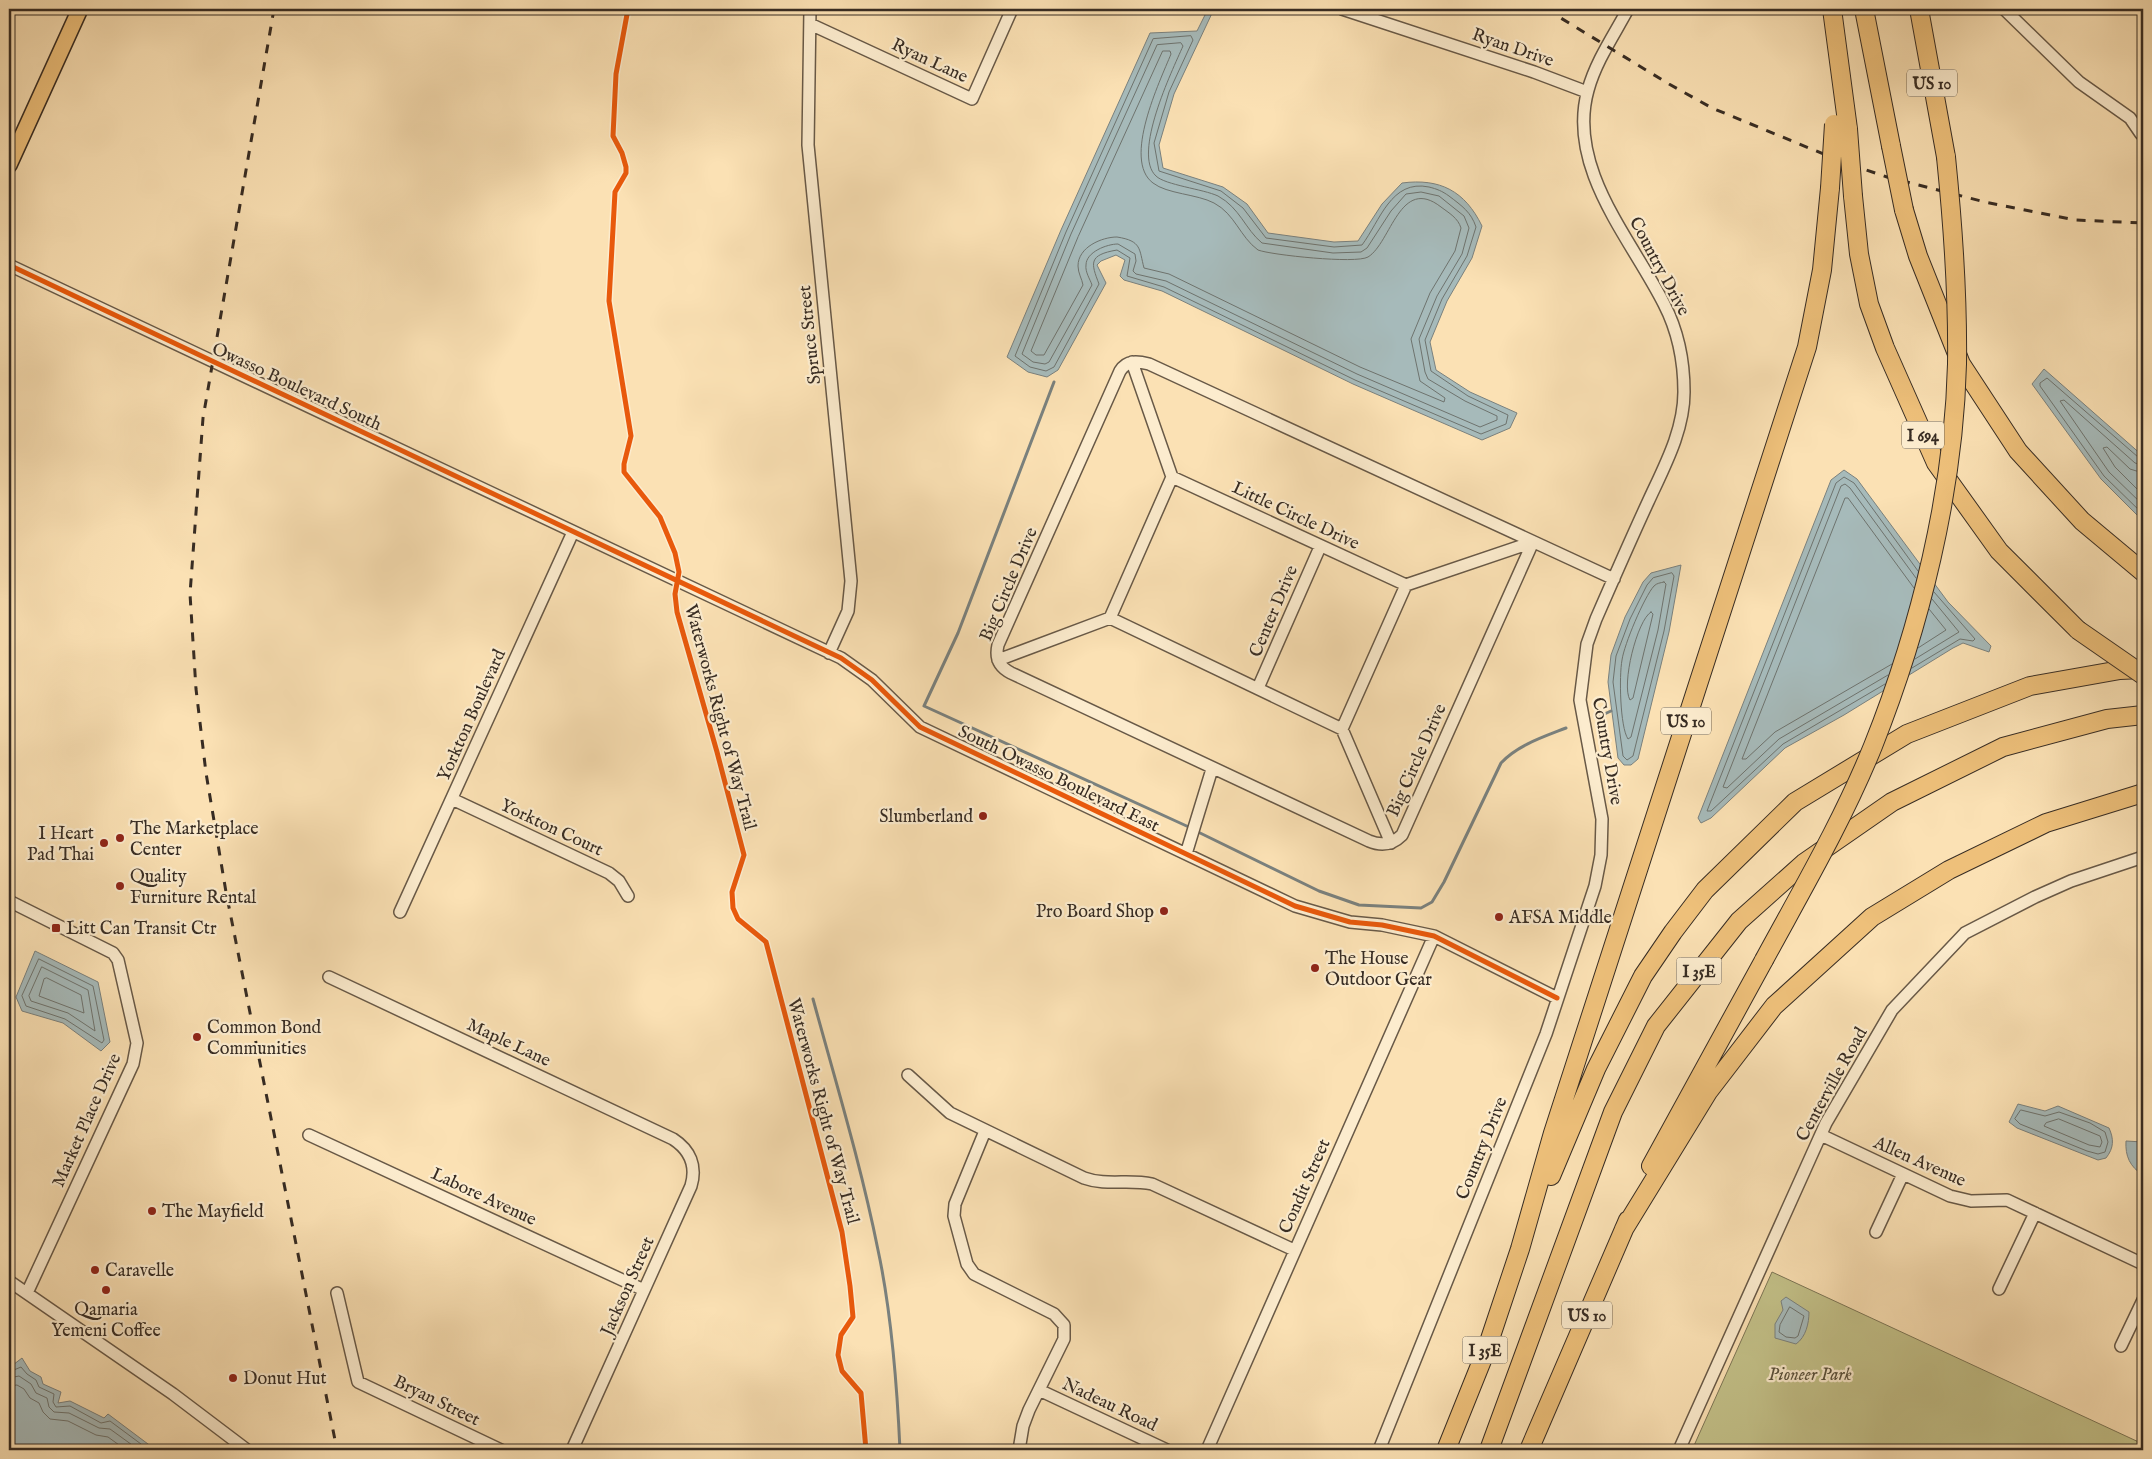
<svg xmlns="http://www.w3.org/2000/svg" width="2152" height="1459" font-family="'IM FELL English',serif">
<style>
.green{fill:#c3c189;stroke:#7d7656}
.water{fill:#a6baba;stroke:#7a817e}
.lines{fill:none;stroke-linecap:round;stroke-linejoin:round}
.shore{stroke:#6e736e;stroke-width:1}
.stream{stroke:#7a817e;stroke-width:3}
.minor-casing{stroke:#685947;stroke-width:14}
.major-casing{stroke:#372c23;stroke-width:18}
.highway-casing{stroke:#372c23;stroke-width:20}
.minor{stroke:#fcecce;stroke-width:11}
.major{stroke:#eec07a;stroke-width:15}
.highway{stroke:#eec07a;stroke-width:18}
.rail{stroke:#372c23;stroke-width:3;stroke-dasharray:9 9;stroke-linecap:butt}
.highway-bridge-casing{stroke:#372c23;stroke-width:20;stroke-linecap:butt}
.highway-bridge{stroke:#eec07a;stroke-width:18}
.cycleway-casing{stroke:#fcecce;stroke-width:8}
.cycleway{stroke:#e8590c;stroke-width:5}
.poi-dot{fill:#8f2418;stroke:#fcecce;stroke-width:2}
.labels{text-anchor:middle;stroke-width:4.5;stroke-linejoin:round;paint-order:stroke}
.shield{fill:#fcecce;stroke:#726656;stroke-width:1}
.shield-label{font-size:16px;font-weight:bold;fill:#372c23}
.street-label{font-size:18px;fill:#372c23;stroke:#fcecce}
.poi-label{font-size:18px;fill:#372c23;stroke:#fcecce;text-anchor:start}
.park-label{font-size:18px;font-style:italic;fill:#5a513c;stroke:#fcecce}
</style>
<rect width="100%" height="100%" fill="#fbe1b4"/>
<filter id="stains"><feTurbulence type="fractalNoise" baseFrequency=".004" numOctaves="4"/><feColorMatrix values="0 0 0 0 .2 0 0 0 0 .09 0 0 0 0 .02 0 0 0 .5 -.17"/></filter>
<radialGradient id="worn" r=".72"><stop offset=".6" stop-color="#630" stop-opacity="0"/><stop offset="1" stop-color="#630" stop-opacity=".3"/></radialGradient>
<!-- green -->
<path class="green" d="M1772 1272 2143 1444V1450H1692Z"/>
<!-- water -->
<path class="water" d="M1208 9H1214L1174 94 1159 145 1163 168 1223 187 1247 204 1268 233 1334 242 1358 241 1382 204 1402 183C1440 178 1465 191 1482 226L1472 258 1447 301 1430 342 1436 370 1470 392 1517 413 1510 428 1482 440 1353 384 1162 291 1124 280 1120 276 1125 260 1116 255 1101 261 1097 265 1106 283 1058 370 1047 377 1028 372 1007 357 1061 230 1150 33 1197 31Z
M2044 369 2143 456V521L2101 479 2032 384Z
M1844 470 1857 479 1948 602 1991 646 1989 652 1963 643 1953 648 1844 715 1785 748 1711 818 1701 823 1698 818 1831 480Z
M1681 565 1669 632 1638 759 1631 765H1624L1618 758 1608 682 1611 655 1625 617 1643 582 1651 573Z
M35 951 98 982 110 1042 101 1051 63 1023 22 1011 16 997Z
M2018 1104 2045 1111 2058 1106 2109 1128C2114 1139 2114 1148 2106 1158L2098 1160 2017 1128 2009 1122Z
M2126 1141 2143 1142V1175C2130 1167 2125 1156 2126 1141Z
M1786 1297 1809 1312C1809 1323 1806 1337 1796 1344L1775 1338V1324L1783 1310 1781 1301Z
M22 1358 30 1371 41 1377 43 1384 61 1392 58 1403 70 1401 104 1418 108 1414 156 1450H9V1368Z"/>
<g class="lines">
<!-- shore -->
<path class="shore" d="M1191 36 1193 40 1169 92 1154 143 1159 171 1221 191 1243 208 1266 238 1334 247 1362 245C1380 221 1391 179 1429 187 1437 189 1442 191 1449 196 1462 206 1471 212 1476 227L1467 256 1442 299 1425 340 1431 371 1468 396 1508 415 1506 424 1481 434 1355 380 1164 287 1127 276 1130 258 1117 250C1088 255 1091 263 1099 284L1054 367 1046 371 1030 367 1015 356 1066 232 1153 39Z
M1181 43 1183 46C1172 71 1132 154 1156 176 1165 185 1203 189 1218 196 1240 208 1245 229 1262 243L1333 253 1361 252 1367 248 1391 211 1406 194 1421 192 1439 196 1464 216 1469 228 1462 254 1437 296 1419 339 1425 372 1428 379 1465 401 1497 416V420L1480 427 1357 374 1166 281 1136 274 1133 271 1136 261 1135 254 1118 244C1107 244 1086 252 1086 265 1085 272 1090 279 1092 285L1049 362 1045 364 1033 362 1022 354 1071 234 1157 45Z
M1163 51H1170L1171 54C1160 81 1122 160 1153 183 1167 194 1197 194 1214 203 1235 214 1240 237 1258 250 1271 255 1356 264 1368 257 1391 243 1400 175 1441 207 1449 213 1458 218 1461 228L1455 251 1430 293 1411 339 1420 381 1445 398 1444 402 1360 367 1169 274 1144 268C1139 249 1142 241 1117 237 1102 237 1078 247 1078 266 1078 273 1082 279 1083 285L1044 355H1036L1031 351 1078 237Z
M2143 459 2138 457 2047 378 2040 383V386L2104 476 2143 514
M2143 465 2135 463 2064 400 2060 401 2109 472 2143 505
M2143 473 2130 469 2107 447 2103 448 2115 467 2143 495
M1672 573 1674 576 1664 631 1633 756 1627 760 1623 756 1613 682 1616 656 1630 619 1647 585 1653 578Z
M1664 582 1666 584 1658 630 1631 737 1628 739C1620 727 1619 676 1622 660 1624 645 1644 597 1654 586 1657 583 1660 583 1664 582Z
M1651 612 1653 614 1633 698 1630 700C1621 685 1637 620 1651 612Z
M1918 648 1946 630 1929 609
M1915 659 1959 632 1932 599
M1892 664 1775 732 1746 759H1742L1845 498H1848L1914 588
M1912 668 1960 639 1973 641 1975 639 1934 592
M1888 675 1779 739 1727 788 1723 787 1841 486 1845 484 1850 488 1916 578
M1885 684 1783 744 1711 811H1707L1836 483 1844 477 1854 483 1918 571
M39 959 93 986 104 1040 102 1043 65 1019 26 1006 22 996Z
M42 967 88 990 95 1031 68 1013 31 1001 29 996Z
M47 978 81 995 84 1013 39 996 44 979Z
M2021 1110 2045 1116 2059 1112 2090 1123 2105 1132 2108 1142 2105 1152 2098 1154 2087 1151 2020 1124 2015 1119Z
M2059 1119 2100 1136 2102 1142 2100 1147 2089 1145 2044 1126 2046 1123Z
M1790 1307 1804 1316 1798 1336 1795 1338 1786 1337 1779 1332 1780 1325Z
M9 1372 21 1367 27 1374 36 1380 39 1387 54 1394 53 1402 56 1407 70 1406 101 1423 110 1421 149 1450
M9 1378 19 1376 31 1384 36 1393 47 1398 49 1407 54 1412 69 1413 99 1428 110 1429 139 1450
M9 1386 17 1385 24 1389 30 1398 39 1403 43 1412 50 1419 68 1421 96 1435 108 1437 126 1450"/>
<!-- stream -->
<path class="stream" d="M1054 382 958 633 924 706 1191 828
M1600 716 1611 711
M1196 831 1319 891 1359 905 1421 908 1432 902 1444 882 1501 763C1518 745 1543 737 1566 728
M813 999C836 1083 861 1165 878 1250 892 1315 897 1384 900 1450"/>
<!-- minor casing -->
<g class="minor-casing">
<path id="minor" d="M810 9 808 145 851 581 848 611 829 653
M1342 9 1534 72 1587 92
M2004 9 2079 82 2130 118 2141 134
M810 24 972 99 1012 9
M9 265 841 658 872 680 920 727 1295 906 1350 922 1382 925 1434 936 1557 998
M1172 477 1406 585 1533 542
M1533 542 1402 835C1392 845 1381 846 1369 841L1011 673C999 667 995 658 998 645L1120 371C1127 360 1137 361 1149 364L1614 579
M1110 618 1342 729 1391 843
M998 660 1110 618 1172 477 1132 362
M1258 688 1320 547
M1342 729 1406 585
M452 799 609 873 619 881 628 896
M1186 854 1212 769
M9 901 113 953 118 960 137 1043 133 1064 27 1293
M400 912 573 532
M329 977 673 1139C690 1150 697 1166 691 1186L572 1450
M908 1075 950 1113 1084 1178C1106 1186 1129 1179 1152 1184L1294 1250
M985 1131 955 1204 954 1216 967 1264 974 1274 1054 1314 1064 1325V1339L1029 1410 1023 1426 1019 1450
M309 1135 644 1290
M1821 1135 1950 1196 1971 1201 2007 1200 2143 1264
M1876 1232 1903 1174
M9 1281 173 1394 247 1450
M1999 1289 2035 1213
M337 1293 358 1382 501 1450
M2121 1346 2143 1300
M1039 1390 1167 1450
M1207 1450 1434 936
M1379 1450 1546 1034 1595 886 1601 855 1602 819 1580 700 1587 644 1596 619C1613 580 1630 541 1648 502 1664 467 1684 431 1684 392 1684 363 1678 331 1664 304 1632 240 1566 168 1588 90 1596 61 1614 35 1628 9
M1679 1450 1826 1123 1892 1010 1965 933 2035 897 2071 881 2143 857"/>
</g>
<!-- major casing -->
<g class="major-casing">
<path id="major" d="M9 165 80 9"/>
</g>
<!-- highway casing -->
<g class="highway-casing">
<path id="highway" d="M1832 9 1848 129
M1864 9 1891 146
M1919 9 1946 157
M1853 196 1859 254 1869 304 1885 348 1936 463 1999 551 2078 630
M1904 210 1918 256 1961 364 2018 451 2082 521 2143 572
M1651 1166 1764 960
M1551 1176 1596 1069 1643 976 1673 932 1705 890 1795 802 1907 734 2030 686 2120 670 2143 669
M1624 1229 1708 1092 1774 1006 1872 917 1949 870 2046 823 2143 793
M1446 1450 1487 1348 1520 1249 1553 1133 1807 347 1822 270 1830 188
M1489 1450 1613 1112 1656 1026 1739 921 1804 863 1892 802 2003 747 2107 719 2143 715
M1529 1450 1628 1220"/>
</g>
<!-- minor -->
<use href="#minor" class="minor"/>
<!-- major -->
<use href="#major" class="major"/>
<!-- highway -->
<use href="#highway" class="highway"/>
<!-- rail -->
<path class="rail" d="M274 9 203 418 190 594 196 689 206 773 226 892 337 1450
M1546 9 1669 84 1712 108 1843 162 1887 177 1985 202 2075 220 2143 223"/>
<!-- highway-bridge casing -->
<g class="highway-bridge-casing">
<path id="highway-bridge" d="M1848 129 1853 196
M1891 146 1904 210
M1830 188 1834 124
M2078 630 2143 675
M1764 960C1802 890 1843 820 1873 746 1920 628 1954 491 1957 364 1958 294 1953 226 1946 157"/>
</g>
<!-- highway-bridge -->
<use href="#highway-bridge" class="highway-bridge"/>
<!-- cycleway casing -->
<g class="cycleway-casing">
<path id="cycleway" d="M628 9 616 74 613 136 622 153 626 167V173L615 192 609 301 631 436 624 464V472L660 517 675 553 679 572 675 594 677 612 717 752 744 855 732 892 733 908 738 919 766 942 842 1232 850 1286 853 1317 841 1335 838 1355 842 1371 861 1393 866 1450
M9 265 841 658 872 680 920 727 1295 906 1350 922 1382 925 1434 936 1557 998"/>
</g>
<!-- cycleway -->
<use href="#cycleway" class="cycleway"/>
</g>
<!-- markers -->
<g class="poi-dot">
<circle cx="983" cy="816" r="5"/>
<circle cx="120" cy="838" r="5"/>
<circle cx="104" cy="843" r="5"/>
<circle cx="120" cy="886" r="5"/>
<circle cx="1164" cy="911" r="5"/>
<circle cx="1499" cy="917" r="5"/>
<rect x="51" y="923" width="10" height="10" rx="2.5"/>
<circle cx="1315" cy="968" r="5"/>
<circle cx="197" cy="1037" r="5"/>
<circle cx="152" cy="1211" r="5"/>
<circle cx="95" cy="1270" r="5"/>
<circle cx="106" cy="1290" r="5"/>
<circle cx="233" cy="1378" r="5"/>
</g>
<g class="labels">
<!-- shield labels -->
<g class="shield">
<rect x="1907" y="69.5" width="50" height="27" rx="4"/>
<rect x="1902" y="421.5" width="42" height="27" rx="4"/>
<rect x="1661" y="707.5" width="50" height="27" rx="4"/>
<rect x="1676.5" y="957.5" width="45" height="27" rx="4"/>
<rect x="1562" y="1301.5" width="50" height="27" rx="4"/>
<rect x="1462.5" y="1336.5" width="45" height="27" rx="4"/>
</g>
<g class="shield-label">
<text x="1932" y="89">US 10</text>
<text x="1923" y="441">I 694</text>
<text x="1686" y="727">US 10</text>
<text x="1699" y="977">I 35E</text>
<text x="1587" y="1321">US 10</text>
<text x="1485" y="1356">I 35E</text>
</g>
<!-- street labels -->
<g class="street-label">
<text transform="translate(1513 47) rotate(19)" y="6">Ryan Drive</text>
<text transform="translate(930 60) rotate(25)" y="6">Ryan Lane</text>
<text transform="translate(1660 266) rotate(62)" y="6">Country Drive</text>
<text transform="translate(809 335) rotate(-96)" y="6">Spruce Street</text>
<text transform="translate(297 386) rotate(25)" y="6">Owasso Boulevard South</text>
<text transform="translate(1296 515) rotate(25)" y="6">Little Circle Drive</text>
<text transform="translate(1008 584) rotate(-67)" y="6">Big Circle Drive</text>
<text transform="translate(1273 611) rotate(-67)" y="6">Center Drive</text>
<text transform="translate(471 715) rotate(-66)" y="6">Yorkton Boulevard</text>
<text transform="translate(721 717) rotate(75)" y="6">Waterworks Right of Way Trail</text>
<text transform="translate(1608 751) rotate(80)" y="6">Country Drive</text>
<text transform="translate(1416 760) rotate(-66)" y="6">Big Circle Drive</text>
<text transform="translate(1059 778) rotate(26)" y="6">South Owasso Boulevard East</text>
<text transform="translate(552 827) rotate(25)" y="6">Yorkton Court</text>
<text transform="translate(509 1042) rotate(25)" y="6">Maple Lane</text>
<text transform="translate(1831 1084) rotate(-61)" y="6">Centerville Road</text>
<text transform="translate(824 1111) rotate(75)" y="6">Waterworks Right of Way Trail</text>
<text transform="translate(86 1120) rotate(-66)" y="6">Market Place Drive</text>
<text transform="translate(1481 1148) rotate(-68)" y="6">Country Drive</text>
<text transform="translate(1920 1161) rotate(24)" y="6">Allen Avenue</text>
<text transform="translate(1304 1186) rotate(-66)" y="6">Condit Street</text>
<text transform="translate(484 1196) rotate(25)" y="6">Labore Avenue</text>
<text transform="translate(627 1286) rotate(-66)" y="6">Jackson Street</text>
<text transform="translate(437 1400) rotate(26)" y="6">Bryan Street</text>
<text transform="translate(1110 1404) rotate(25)" y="6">Nadeau Road</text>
</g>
<!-- poi labels -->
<g class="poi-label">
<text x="973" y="822" text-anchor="end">Slumberland</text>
<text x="130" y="834">The Marketplace<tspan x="130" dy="21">Center</tspan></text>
<text x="94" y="839" text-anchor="end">I Heart<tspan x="94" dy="21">Pad Thai</tspan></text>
<text x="130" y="882">Quality<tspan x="130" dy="21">Furniture Rental</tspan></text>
<text x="1154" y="917" text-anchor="end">Pro Board Shop</text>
<text x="1509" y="923">AFSA Middle</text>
<text x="66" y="934">Litt Can Transit Ctr</text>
<text x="1325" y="964">The House<tspan x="1325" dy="21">Outdoor Gear</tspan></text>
<text x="207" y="1033">Common Bond<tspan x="207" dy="21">Communities</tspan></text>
<text x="162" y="1217">The Mayfield</text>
<text x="105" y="1276">Caravelle</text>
<text x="106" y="1315" text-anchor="middle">Qamaria<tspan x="106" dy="21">Yemeni Coffee</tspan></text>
<text x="243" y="1384">Donut Hut</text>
</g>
<!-- park labels -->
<g class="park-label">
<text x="1810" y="1380">Pioneer Park</text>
</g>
</g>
<!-- margin -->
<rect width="2152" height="1459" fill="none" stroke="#fbe1b4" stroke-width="30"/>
<rect x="10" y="10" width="2132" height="1439" fill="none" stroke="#372c23" stroke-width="2.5"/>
<rect x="15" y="15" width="2122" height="1429" fill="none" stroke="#372c23"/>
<rect width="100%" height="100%" filter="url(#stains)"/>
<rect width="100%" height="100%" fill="url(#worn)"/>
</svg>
